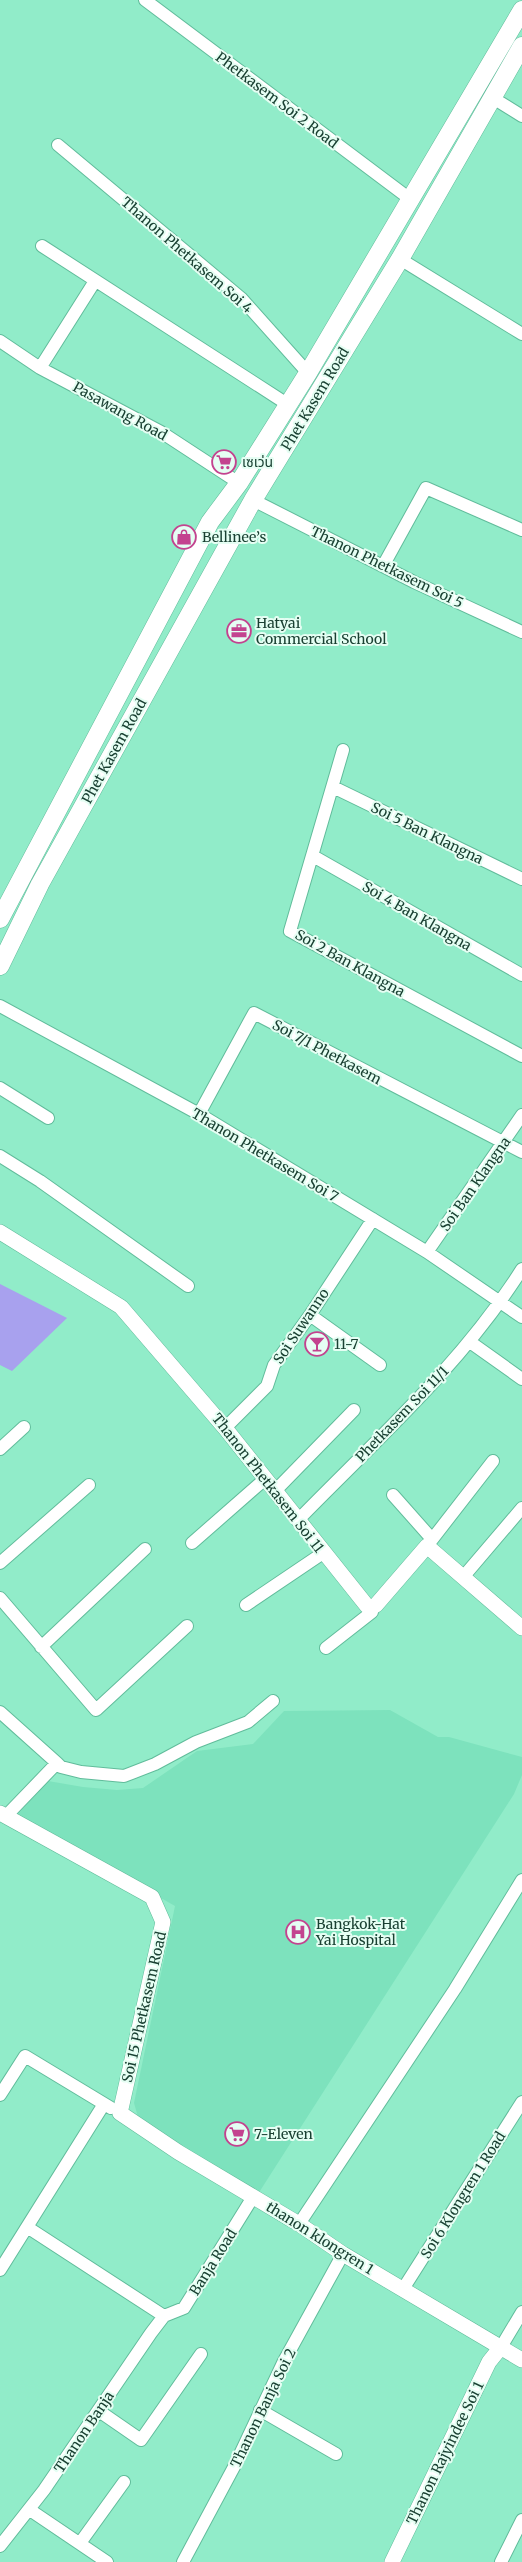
<svg xmlns="http://www.w3.org/2000/svg" width="522" height="2562" font-family="Merriweather,'Noto Sans Thai',serif">
<style>
.built{fill:#7de2bd}
.green{fill:#a8a1ee}
.lines{fill:none;stroke-linecap:round;stroke-linejoin:round}
.minor-casing{stroke:#61bc9b;stroke-width:14}
.tertiary-casing{stroke:#61bc9b;stroke-width:16}
.secondary-casing{stroke:#61bc9b;stroke-width:19}
.minor{stroke:#fff;stroke-width:12}
.tertiary{stroke:#fff;stroke-width:15}
.secondary{stroke:#fff;stroke-width:18}
.labels{text-anchor:middle;stroke-width:4;stroke-linejoin:round;paint-order:stroke}
.street-label{font-size:14px;fill:#194032;stroke:#e5fef3}
.poi-label{font-size:14px;fill:#194032;stroke:#e5fef3;text-anchor:start}
</style>
<rect width="100%" height="100%" fill="#91ecc9"/>
<!-- built -->
<path class="built" d="M390 1710 438 1737H449L522 1757V1775L514 1794 258 2194 150 2128 138 2117 134 2103 175 1906 16 1816 48 1781 83 1787 117 1790 143 1788 197 1751 253 1744 284 1711Z"/>
<!-- green -->
<path class="green" d="M0 1284 67 1318 12 1371 0 1365Z"/>
<g class="lines">
<!-- minor casing -->
<g class="minor-casing">
<path id="minor" d="M145 0 410 199
M493 98 522 116
M58 145 241 298 308 373
M42 246 287 404
M400 259 522 334
M0 341 40 368 161 432 239 483
M40 368 95 281
M253 500 414 582 522 632
M383 566 426 488 522 530
M343 750 290 931 522 1056
M333 787 522 879
M313 856 522 975
M0 1006 199 1114 427 1252 522 1317
M0 1088 48 1118
M199 1114 254 1013 522 1152
M0 1156 40 1181 188 1286
M427 1252 522 1115
M310 1315 380 1365
M470 1342 522 1379
M225 1428 267 1386 274 1365 310 1315 373 1219
M0 1449 24 1427
M275 1491 354 1410
M393 1495 432 1539
M298 1520C376 1440 461 1365 522 1269
M192 1543 265 1479
M427 1546 493 1461
M0 1563 89 1485
M464 1576 522 1508
M0 1598 96 1710 187 1626
M246 1605 323 1553
M41 1647 145 1549
M326 1648 372 1612
M0 1712 57 1763 6 1816
M57 1763 61 1767 81 1772 124 1776 155 1764 196 1742 248 1722 273 1701
M0 2095 25 2056 111 2108
M299 2224 455 1989 522 1880
M27 2227 164 2316
M0 2270 104 2104
M403 2289 522 2102
M501 2347 522 2312
M260 2410 336 2454
M99 2411 141 2440 201 2354
M30 2510 107 2562
M80 2543 124 2482
M0 2546 44 2490 151 2333 164 2316 184 2308 253 2197
M183 2562 235 2465 283 2363 343 2254
M501 2562 522 2520"/>
</g>
<!-- tertiary casing -->
<g class="tertiary-casing">
<path id="tertiary" d="M0 1232 121 1307 225 1428 367 1606 370 1608 376 1605 427 1546 522 1628
M0 1813 152 1897 163 1922 120 2113 178 2152 299 2224 343 2254 522 2360
M392 2562 489 2362 501 2347"/>
</g>
<!-- secondary casing -->
<g class="secondary-casing">
<path id="secondary" d="M0 919 210 522 239 483 308 373 522 10
M0 966 40 884 253 500 400 259 522 46"/>
</g>
<!-- minor -->
<use href="#minor" class="minor"/>
<!-- tertiary -->
<use href="#tertiary" class="tertiary"/>
<!-- secondary -->
<use href="#secondary" class="secondary"/>
</g>
<!-- icons -->
<defs>
<g id="supermarket-ring" transform="scale(1.25)"><circle r="9.5" fill="#e5fef3" stroke="#c3438f" stroke-width="1.5"/><path d="M-6-5.5h2.5l.6 2H6L4.5 2H-2.5L-4.4-4H-6ZM-1.5 3.2a1.3 1.3 0 1 0 .1 0ZM3 3.2a1.3 1.3 0 1 0 .1 0Z" fill="#c3438f"/></g>
<g id="shop-ring" transform="scale(1.25)"><circle r="9.5" fill="#e5fef3" stroke="#c3438f" stroke-width="1.5"/><path d="M-5-2.5h2.3a2.7 3.5 0 0 1 5.4 0H5L5.5 6h-11ZM-1.5-2.5h3a1.5 2.3 0 0 0-3 0Z" fill="#c3438f"/></g>
<g id="office-ring" transform="scale(1.25)"><circle r="9.5" fill="#e5fef3" stroke="#c3438f" stroke-width="1.5"/><path d="M-6-3h4V-5.5h4V-3h4V5H-6ZM-1-4.5V-3h2v-1.5ZM-6 0V1H6V0Z" fill="#c3438f"/></g>
<g id="bar-ring" transform="scale(1.25)"><circle r="9.5" fill="#e5fef3" stroke="#c3438f" stroke-width="1.5"/><path d="M-6-5H6L.8 .8V4.5H3.5V6h-7V4.5H-.8V.8Z" fill="#c3438f"/></g>
<g id="hospital-ring" transform="scale(1.25)"><circle r="9.5" fill="#e5fef3" stroke="#c3438f" stroke-width="1.5"/><path d="M-5-5h3v3.5h4V-5h3V5h-3V1.5h-4V5h-3Z" fill="#c3438f"/></g>
</defs>
<g fill-rule="evenodd">
<use href="#supermarket-ring" x="224" y="462"/>
<use href="#shop-ring" x="184" y="537"/>
<use href="#office-ring" x="239" y="631"/>
<use href="#bar-ring" x="317" y="1344"/>
<use href="#hospital-ring" x="298" y="1932"/>
<use href="#supermarket-ring" x="237" y="2134"/>
</g>
<g class="labels">
<!-- street labels -->
<g class="street-label">
<text transform="translate(277 100) rotate(37)" y="5">Phetkasem Soi 2 Road</text>
<text transform="translate(187 255) rotate(41)" y="5">Thanon Phetkasem Soi 4</text>
<text transform="translate(315 399) rotate(-59)" y="5">Phet Kasem Road</text>
<text transform="translate(120 411) rotate(29)" y="5">Pasawang Road</text>
<text transform="translate(387 567) rotate(26)" y="5">Thanon Phetkasem Soi 5</text>
<text transform="translate(114 751) rotate(-61)" y="5">Phet Kasem Road</text>
<text transform="translate(427 833) rotate(26)" y="5">Soi 5 Ban Klangna</text>
<text transform="translate(417 916) rotate(30)" y="5">Soi 4 Ban Klangna</text>
<text transform="translate(350 963) rotate(29)" y="5">Soi 2 Ban Klangna</text>
<text transform="translate(327 1052) rotate(28)" y="5">Soi 7/1 Phetkasem</text>
<text transform="translate(265 1155) rotate(31)" y="5">Thanon Phetkasem Soi 7</text>
<text transform="translate(475 1184) rotate(-55)" y="5">Soi Ban Klangna</text>
<text transform="translate(301 1326) rotate(-56)" y="5">Soi Suwanno</text>
<text transform="translate(402 1414) rotate(-46)" y="5">Phetkasem Soi 11/1</text>
<text transform="translate(268 1483) rotate(52)" y="5">Thanon Phetkasem Soi 11</text>
<text transform="translate(144 2007) rotate(-77)" y="5">Soi 15 Phetkasem Road</text>
<text transform="translate(463 2195) rotate(-58)" y="5">Soi 6 Klongren 1 Road</text>
<text transform="translate(320 2238) rotate(32)" y="5">thanon klongren 1</text>
<text transform="translate(213 2262) rotate(-58)" y="5">Banja Road</text>
<text transform="translate(263 2408) rotate(-64)" y="5">Thanon Banja Soi 2</text>
<text transform="translate(84 2432) rotate(-56)" y="5">Thanon Banja</text>
<text transform="translate(445 2453) rotate(-64)" y="5">Thanon Rajyindee Soi 1</text>
</g>
<!-- poi labels -->
<g class="poi-label">
<text x="242" y="467">เซเว่น</text>
<text x="202" y="542">Bellinee’s</text>
<text x="256" y="628">Hatyai<tspan x="256" dy="16">Commercial School</tspan></text>
<text x="334" y="1349">11-7</text>
<text x="316" y="1929">Bangkok-Hat<tspan x="316" dy="16">Yai Hospital</tspan></text>
<text x="254" y="2139">7-Eleven</text>
</g>
</g>
</svg>
